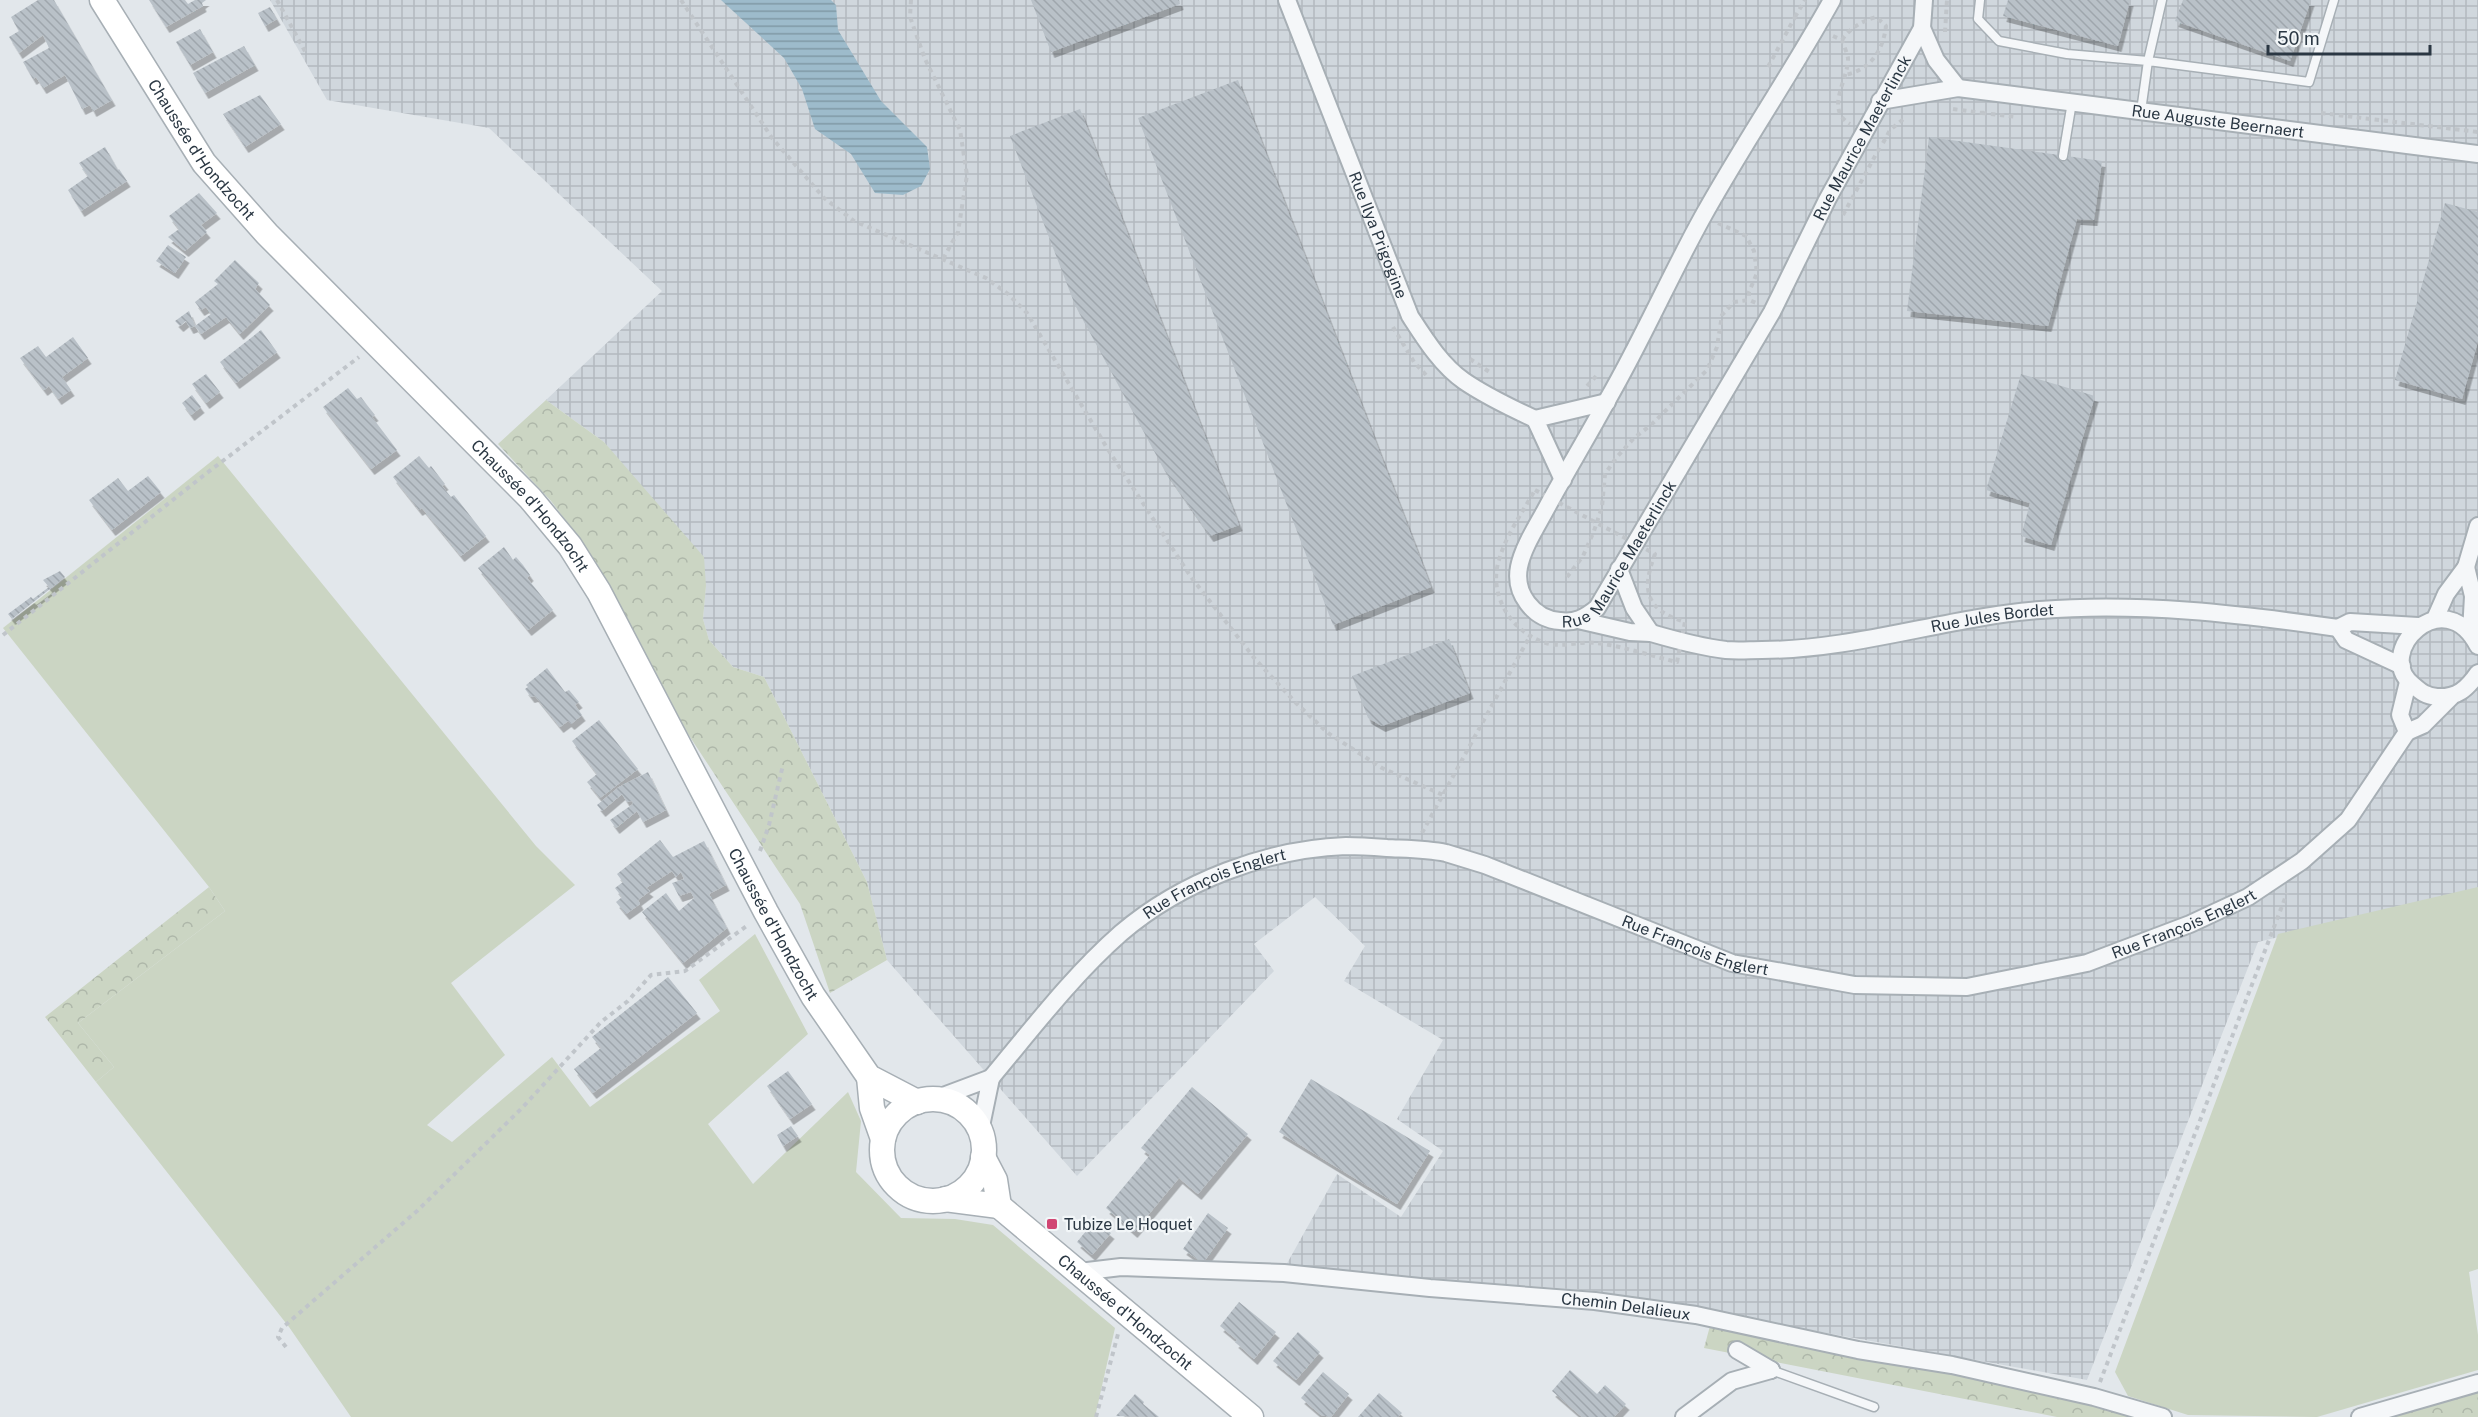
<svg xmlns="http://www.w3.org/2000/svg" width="2478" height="1417" font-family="'Public Sans',sans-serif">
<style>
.industrial{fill:url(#industrial-grid)}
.green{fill:#cbd5c3}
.forest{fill:url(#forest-crowns)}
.water{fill:url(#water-rules)}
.building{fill:url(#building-back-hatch);filter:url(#shadow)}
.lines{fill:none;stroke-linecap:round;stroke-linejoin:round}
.service-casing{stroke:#a7afb5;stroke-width:11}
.minor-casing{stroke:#a7afb5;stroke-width:20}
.secondary-casing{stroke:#a7afb5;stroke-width:27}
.path{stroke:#c0c5ca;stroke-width:4;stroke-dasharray:4.5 4.5;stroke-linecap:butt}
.service{stroke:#f5f7f9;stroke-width:8}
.minor{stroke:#f5f7f9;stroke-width:16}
.secondary{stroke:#fff;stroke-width:24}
.poi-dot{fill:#d14673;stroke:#f2f6f8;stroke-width:2}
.labels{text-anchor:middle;stroke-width:4.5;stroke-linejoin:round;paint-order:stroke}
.street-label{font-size:16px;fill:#2a3743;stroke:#f2f6f8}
.poi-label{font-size:16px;fill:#2a3743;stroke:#f2f6f8;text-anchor:start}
</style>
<defs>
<pattern id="industrial-grid" width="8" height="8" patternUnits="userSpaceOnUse" patternTransform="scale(1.5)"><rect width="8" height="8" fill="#d0d7dd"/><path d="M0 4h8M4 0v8" fill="none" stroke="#b3b9bf"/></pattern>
<pattern id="forest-crowns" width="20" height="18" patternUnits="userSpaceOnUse" patternTransform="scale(1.5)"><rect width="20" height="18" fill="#cbd5c3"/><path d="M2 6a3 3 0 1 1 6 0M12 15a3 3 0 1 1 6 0" fill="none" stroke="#aeb7a9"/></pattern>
<pattern id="water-rules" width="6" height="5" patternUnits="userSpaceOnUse" patternTransform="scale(1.5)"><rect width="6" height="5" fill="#9dbbcb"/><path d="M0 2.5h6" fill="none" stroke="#8099a6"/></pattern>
<pattern id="building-back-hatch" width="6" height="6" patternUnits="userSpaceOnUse" patternTransform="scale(1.5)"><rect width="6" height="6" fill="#b9c1c8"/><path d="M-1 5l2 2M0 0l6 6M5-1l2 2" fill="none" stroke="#9fa6ad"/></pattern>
<filter id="shadow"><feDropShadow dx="3.5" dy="6" stdDeviation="0" flood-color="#0004"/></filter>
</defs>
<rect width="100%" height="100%" fill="#e2e7eb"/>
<!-- industrial -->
<path class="industrial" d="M270 0H2478V889L2258 942 2087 1380 1594 1291 1285 1267 1337 1174 1401 1217 1443 1151 1397 1119 1443 1040 1344 981 1365 946 1315 897 1254 944 1274 971 1077 1176 887 960 867 882 764 677 733 667 709 640 703 619 706 586 604 442 546 400 662 291 489 128 327 100Z"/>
<!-- green -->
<path class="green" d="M218 456 536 846 575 885 451 983 505 1055 427 1125 452 1142 552 1057 590 1107 720 1011 699 980 755 934 808 1034 708 1124 753 1184 848 1092 861 1121 856 1172 901 1218 955 1219 993 1225 1115 1328 1095 1417H351L289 1327 96 1082 114 1067 78 1023 225 911 209 887 3 628Z
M2478 887V1269L2469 1272 2478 1335V1370L2317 1417 2188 1415 2128 1396 2115 1372 2278 934Z"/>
<!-- forest -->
<path class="forest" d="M546 400 604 442 704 557 706 586 703 619 709 640 733 667 764 677 867 882 887 960 830 993 800 904 688 734 588 550 551 501 498 444Z
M209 887 225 911 78 1023 114 1067 96 1082 45 1017Z
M1710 1326 1983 1378 2144 1417H2057L1704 1348Z
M2478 1389V1417H2369Z"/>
<!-- water -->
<path class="water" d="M721 0H831L836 5 838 30 881 101 927 147 930 169 921 186 903 195 875 193 851 154 815 129 802 89 784 58Z"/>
<!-- building -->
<path class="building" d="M38 0H54L112 100 93 111 90 105 82 109 65 75 43 88 36 77 33 79 23 62 49 48 43 35 19 53 9 37 19 31 11 17Z
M149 0H185L188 4 195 0H206L202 3 203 6 166 27Z
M1031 0H1179L1180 4 1051 52Z
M2008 0H2130L2118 46 2003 16Z
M2183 0H2311L2290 61 2175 21Z
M270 7 277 19 265 26 258 13Z
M200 29 213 52 190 65 176 42Z
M244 46 255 65 205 93 193 73Z
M1238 80 1431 587 1333 625 1138 118Z
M260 95 281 124 245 147 223 114Z
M1080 109 1239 525 1210 536 1165 471 1075 305 1010 136Z
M1929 137 2102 161 2094 220 2077 219 2048 326 1907 311Z
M105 147 118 170 119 169 127 181 81 211 68 190 88 176 79 163Z
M199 193 217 213 201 225 207 232 185 251 168 237 179 229 169 216Z
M2445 203 2478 212V341L2462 399 2395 380Z
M168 245 186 257 175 273 156 261Z
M235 260 259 283 255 289 270 305 240 334 226 317 201 334 195 326 190 328 186 321 180 326 175 321 189 311 195 326 211 314 206 307 201 310 195 302 218 284 214 281Z
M261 330 277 352 236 383 220 362Z
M73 337 88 358 62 377 71 390 58 399 49 386 44 390 20 358 38 346 46 357Z
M206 374 220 392 206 403 192 384Z
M2021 374 2095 396 2051 545 2021 536 2030 503 1986 490Z
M348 388 357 399 361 397 367 405 375 415 372 417 397 450 371 469 323 407Z
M192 395 201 407 191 415 182 403Z
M419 456 429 468 431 466 445 484 442 486 451 497 454 495 486 536 461 556 422 508 419 510 393 477Z
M148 476 161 492 112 530 89 500 118 478 128 491Z
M504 547 513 560 516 557 523 565 530 575 527 578 553 610 528 630 478 568Z
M60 571 65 577 12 619 8 614 31 597 33 599 49 587 43 580Z
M1449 639 1470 693 1382 726 1368 718 1352 676Z
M547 668 565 692 569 690 579 702 575 705 582 715 571 724 568 721 560 727 535 696 531 697 525 689 528 687 526 685Z
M599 720 638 769 600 798 587 782 597 774 572 741Z
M648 772 666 810 643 822 637 811 616 828 610 820 633 804 632 801 627 802 622 794 602 811 597 805 619 787Z
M660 840 673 857 704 841 726 885 709 894 727 928 683 963 642 912 666 893 679 911 694 898 691 892 679 896 672 883 684 879 681 872 676 877 672 871 646 888 650 891 638 900 640 904 626 914 616 902 622 897 615 888 623 882 617 874Z
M668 977 697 1013 593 1093 574 1069 601 1048 592 1037Z
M788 1071 812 1104 790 1119 767 1086Z
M1311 1079 1430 1151 1397 1204 1279 1132Z
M1192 1087 1248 1134 1198 1194 1179 1178 1134 1232 1106 1208 1150 1155 1141 1148Z
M791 1126 798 1136 783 1146 777 1135Z
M1208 1213 1228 1228 1203 1263 1183 1249Z
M1095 1220 1111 1233 1092 1255 1077 1242Z
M1239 1302 1276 1332 1254 1359 1235 1342 1237 1340 1220 1326Z
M1298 1332 1320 1352 1296 1380 1273 1361Z
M1570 1370 1597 1394 1605 1385 1626 1404 1614 1417H1582L1552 1391Z
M1323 1372 1349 1394 1331 1417 1321 1415 1301 1398Z
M1379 1393 1402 1413 1398 1417H1358Z
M1135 1394 1144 1402 1143 1404 1159 1417 1116 1416Z"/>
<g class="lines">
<!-- service casing -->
<g class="service-casing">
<path id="service" d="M1980 0 1978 19 1999 41 2067 54 2148 61 2309 82 2334 0
M2141 111 2148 61 2162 0
M2063 156 2072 102
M1771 1370 1874 1407"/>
</g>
<!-- minor casing -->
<g class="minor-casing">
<g id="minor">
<path id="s1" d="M1287 0 1410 316C1425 339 1441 365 1464 381 1486 396 1511 408 1535 419"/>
<path id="s2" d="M1832 0C1791 74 1743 144 1702 218 1669 278 1642 340 1608 399 1588 436 1566 472 1546 509 1537 526 1523 547 1519 567 1514 593 1533 619 1560 621 1575 623 1585 618 1597 608L1772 312 1827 200 1922 28 1924 0"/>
<path id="s3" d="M1958 88 2478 154"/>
<path d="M1880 101 1958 88 1936 60 1922 28"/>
<path d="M1563 480 1535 419 1607 402"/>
<path d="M2466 567 2478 526"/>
<path d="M2435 619 2446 594 2466 567 2473 596 2471 632"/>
<path d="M1578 620 1630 632 1651 633 1634 608 1619 569"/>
<path id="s4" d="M1651 633C1675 640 1700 647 1726 650 1738 651 1750 650 1762 650 1856 650 1947 617 2040 610 2139 602 2240 614 2338 628"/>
<path d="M2478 646C2444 580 2372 653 2413 685 2421 692 2426 696 2437 697 2457 698 2467 689 2478 673"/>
<path d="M2402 666 2346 640 2338 628 2350 622 2418 626"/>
<path d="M2408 682 2400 715 2407 732 2423 725 2451 697"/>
<path id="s5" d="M991 1078C1032 1029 1072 976 1121 933 1182 881 1267 849 1346 846 1360 846 1374 847 1387 848 1406 849 1427 849 1446 853 1459 857 1472 861 1485 865L1732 963 1855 985 1967 987 2087 963 2190 924 2248 897 2302 861 2348 820 2407 732"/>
<path d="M935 1099 991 1078 980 1131"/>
<path id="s6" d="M1079 1272 1121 1267 1284 1273 1430 1288 1595 1301 1696 1315 1858 1350 1952 1365 2094 1397 2163 1417"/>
<path d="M1737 1350 1771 1370"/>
<path d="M1684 1417 1732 1381 1771 1370"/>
<path d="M2360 1417 2478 1383"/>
</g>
</g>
<!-- secondary casing -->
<g class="secondary-casing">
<g id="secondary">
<path id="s7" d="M102 0 204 163 267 234 530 498 570 546 599 592 766 912 813 996 869 1077 917 1102"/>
<path d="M869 1077 872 1108 883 1139"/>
<circle cx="933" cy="1150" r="51"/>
<path d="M983 1157 995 1180 999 1206"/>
<path d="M945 1199 999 1206"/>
<path id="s8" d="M999 1206 1251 1417"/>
</g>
</g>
<!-- path -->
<path class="path" d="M277 0 307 55
M681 0 772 138 824 198 854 221 986 278 1008 294 1027 313 1107 448 1191 577 1255 659 1296 703 1328 733 1382 768 1443 795
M911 0 910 17 925 59 960 130 967 175 958 232 943 259
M1795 17 1805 0
M1945 32 1947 0
M1833 36 1842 40C1844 46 1847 53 1848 58 1849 79 1824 109 1850 124
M1842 40C1850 28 1862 21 1876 17L1886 26C1883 51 1870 70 1845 75
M1768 67 1795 17 1799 19
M1953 109 1982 113V110
M1982 113 2017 117
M2321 113 2478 132
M1883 143 1890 130 1906 117
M1843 215 1881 145
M1718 223 1746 236 1754 251 1757 273 1749 292V300
M1393 327 1414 362 1426 375
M1470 359 1491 373
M1587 386 1598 374
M1535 490 1655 554C1641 591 1646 610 1685 622L1677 662C1651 656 1623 646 1596 643 1581 641 1566 647 1550 644 1514 636 1487 596 1499 560 1506 535 1522 513 1535 490Z
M1567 577 1583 556 1594 531 1602 507 1605 474 1616 458 1634 438 1651 425 1707 370 1717 347 1722 315 1734 302 1749 300 1756 303
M3 635 203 476 359 357
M1422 833 1531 634
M760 851 769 825 783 765
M286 1347 278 1337 282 1328 417 1211 522 1108 601 1022 628 1001 651 975 685 971 748 925
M2100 1382 2287 893
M1096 1417 1118 1334"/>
<!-- service -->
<use href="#service" class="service"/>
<!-- minor -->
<use href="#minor" class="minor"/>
<!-- secondary -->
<use href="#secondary" class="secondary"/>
</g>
<!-- markers -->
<rect class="poi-dot" x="1046" y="1218" width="12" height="12" rx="3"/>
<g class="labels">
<!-- street labels -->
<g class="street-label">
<text dy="6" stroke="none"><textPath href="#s3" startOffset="262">Rue Auguste Beernaert</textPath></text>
<text dy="6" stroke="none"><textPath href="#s2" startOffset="1305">Rue Maurice Maeterlinck</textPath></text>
<text dy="6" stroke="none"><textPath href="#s7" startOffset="180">Chaussée d'Hondzocht</textPath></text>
<text dy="6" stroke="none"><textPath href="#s1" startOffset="252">Rue Ilya Prigogine</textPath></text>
<text dy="6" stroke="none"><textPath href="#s7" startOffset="666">Chaussée d'Hondzocht</textPath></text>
<text dy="6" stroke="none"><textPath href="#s2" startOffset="819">Rue Maurice Maeterlinck</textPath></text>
<text dy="6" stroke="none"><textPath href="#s4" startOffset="346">Rue Jules Bordet</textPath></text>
<text dy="6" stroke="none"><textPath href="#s5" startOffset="302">Rue François Englert</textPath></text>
<text dy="6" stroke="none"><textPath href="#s5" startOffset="1311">Rue François Englert</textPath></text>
<text dy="6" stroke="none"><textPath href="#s7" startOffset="1152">Chaussée d'Hondzocht</textPath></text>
<text dy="6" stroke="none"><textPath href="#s5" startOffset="807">Rue François Englert</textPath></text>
<text dy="6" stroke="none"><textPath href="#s6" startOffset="549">Chemin Delalieux</textPath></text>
<text dy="6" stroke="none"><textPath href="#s8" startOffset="165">Chaussée d'Hondzocht</textPath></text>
</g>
<!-- poi labels -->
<g class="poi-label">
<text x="1064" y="1230">Tubize Le Hoquet</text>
</g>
</g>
<!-- scale -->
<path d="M2268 45v9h162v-9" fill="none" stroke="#2a3743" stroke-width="3"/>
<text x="2277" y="45" font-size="18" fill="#2a3743" stroke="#f2f6f8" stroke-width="4.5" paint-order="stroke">50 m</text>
</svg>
